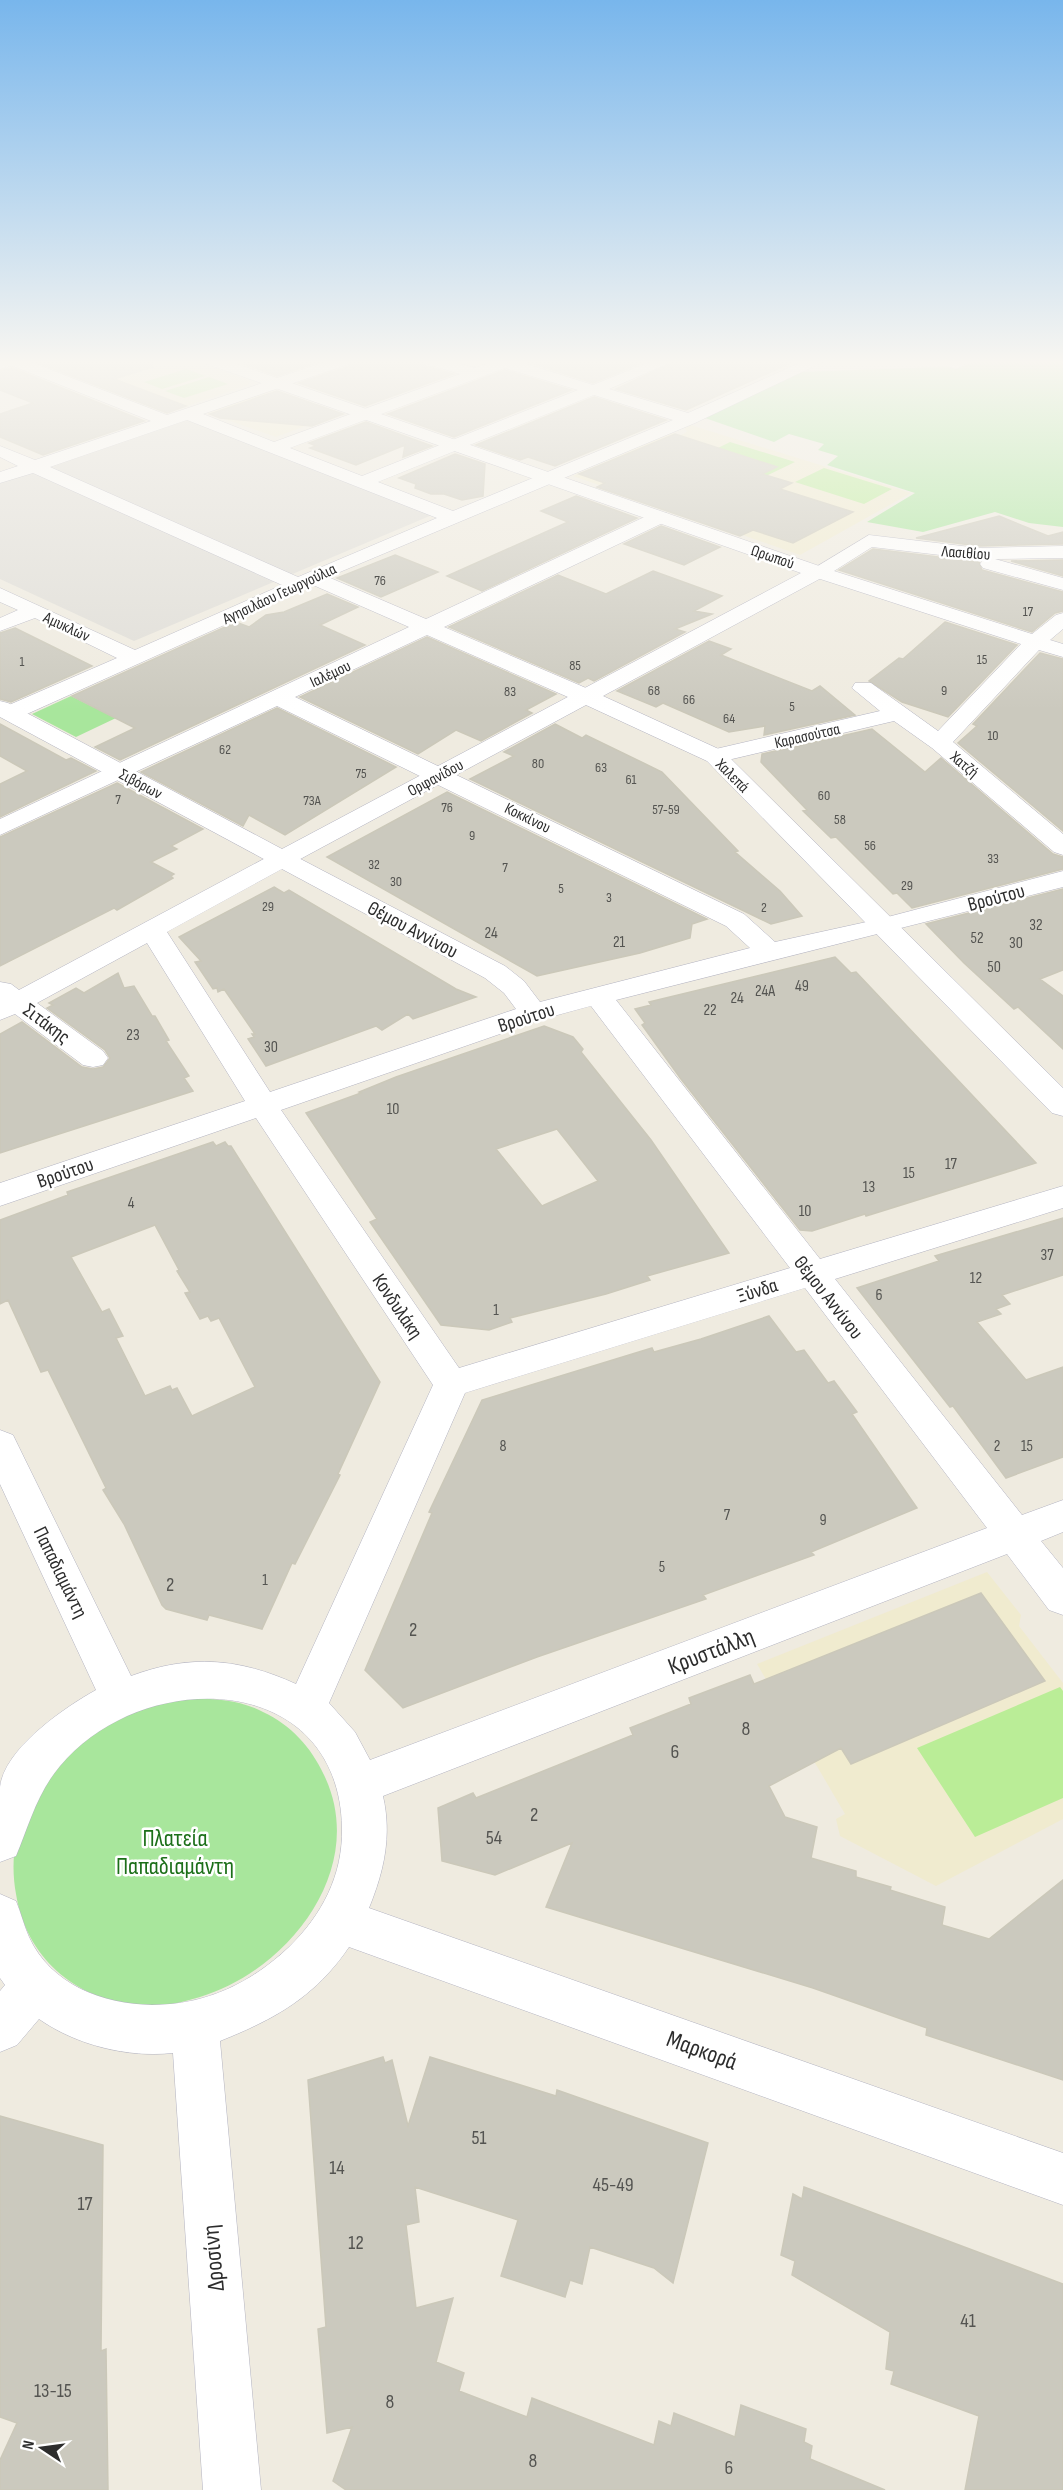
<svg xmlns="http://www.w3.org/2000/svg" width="1063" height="2490" font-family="'Sofia Sans Condensed',sans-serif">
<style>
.education{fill:#f0ebcf}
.green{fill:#a8e69c}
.pitch{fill:#baed97}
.plaza{fill:#dfddd7}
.building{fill:#cbc9be;stroke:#cbc8b9;stroke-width:1.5;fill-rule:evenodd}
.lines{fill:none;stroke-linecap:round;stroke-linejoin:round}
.street-casing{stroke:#b3b3c1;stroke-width:1}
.secondary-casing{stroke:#b3b3c1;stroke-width:1}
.street{fill:#fff;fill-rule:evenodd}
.secondary{fill:#fff;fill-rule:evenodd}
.labels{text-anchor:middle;stroke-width:5;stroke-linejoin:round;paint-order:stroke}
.far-number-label{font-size:14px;fill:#545451}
.far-street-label{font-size:16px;fill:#2d2d2d;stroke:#fff}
.number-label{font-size:16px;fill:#545451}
.street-label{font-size:20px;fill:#2d2d2d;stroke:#fff}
.near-number-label{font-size:20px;fill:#545451}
.near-street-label{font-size:24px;fill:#2d2d2d;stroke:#fff}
.near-park-label{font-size:24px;fill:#1c6f19;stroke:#fff}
</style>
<rect width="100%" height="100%" fill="#efebe0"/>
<!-- education -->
<path class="education" d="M139 361H196L250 381 248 385 166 413 80 379Z
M273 390 340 413 276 437 207 413Z
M687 424 911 493 800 555 573 476 672 433 681 435 687 432 684 426Z
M987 1572 1021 1615 1019 1626 1063 1683V1819L936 1886 840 1836 836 1819 845 1814 757 1664Z"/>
<!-- green -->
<path class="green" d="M976 361H1063V527L1029 523 995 512 923 532 867 522 915 493 827 465 838 456 818 450 824 444 789 434 774 442 705 418 800 372 964 366Z
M71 696 116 718 76 737 32 714Z
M191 1698C215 1699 241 1700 263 1712 291 1725 311 1747 324 1775 369 1868 289 1970 200 1997 181 2003 157 2008 137 2006 74 1998 26 1957 16 1894 13 1878 12 1856 17 1840 21 1826 31 1813 37 1800 49 1777 60 1757 81 1741 95 1730 135 1710 152 1704 163 1700 178 1700 191 1698Z"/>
<!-- pitch -->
<path class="pitch" d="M186 369 205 376 162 389 144 382Z
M209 377 228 384 184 398 165 391Z
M730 442 795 462 766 476 702 456Z
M824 468 892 489 864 504 795 482Z
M1060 1687 1063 1691V1798L975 1837 917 1748Z"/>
<!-- plaza -->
<path class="plaza" d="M182 418 432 515 134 641 0 579V481Z"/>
<!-- building -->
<path class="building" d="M152 361 153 367 114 379 186 406 167 413 36 362Z
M242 361H321L277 376 242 363Z
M353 361H423L426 366 453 374 365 406 299 383 350 366Z
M525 361H646L593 383Z
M676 361H795L686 410 616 389Z
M12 368 144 421 43 455 0 437V414L33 403 0 390 4 389 0 388V371Z
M505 370 571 390 454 437 388 414Z
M277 391 343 414 312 426 220 418 210 414Z
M594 397 666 420 555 466 528 457 520 460 476 445Z
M366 422 432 446 403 457 405 445 356 465 310 448 316 446 309 443Z
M675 434 777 467 762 474 792 483 780 489 853 512 793 543 753 530 740 536 597 487 605 483 579 474Z
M455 454 485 464 483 496 462 500 444 494H431L415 488 416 484 399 478Z
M576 496 637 518 482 591 447 576 568 522 541 511Z
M999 516 1048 536 1063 532V544L979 546 916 538Z
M661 526 720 547 684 565 624 544Z
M873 549 979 562 982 570 1063 592V611L1055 613 1032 632 839 570Z
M395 555 438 572 381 597 337 578Z
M1063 560V576L1011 561Z
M653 571 722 596 694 611 712 614 675 629 685 632 594 681 588 678 579 683 449 627 558 575 606 594Z
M327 594 358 607 320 625 365 645 120 760 95 747 135 728 72 696 236 622 249 627 266 615 284 612Z
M945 622 1017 645 948 717 902 702 869 681 899 658 903 659Z
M15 628 92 666 11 702 0 699V633Z
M427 637 556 694 526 710 532 713 481 741 456 730 418 754 300 697Z
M709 641 731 649 721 655 812 691 820 686 855 715 764 735 765 726 729 732 663 703 656 707 617 691Z
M1040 653 1063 659V831L958 743 977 726 973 724Z
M277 708 396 767 285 835 249 815 243 826 141 772Z
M0 724 66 760 71 758 96 771 0 817V784L27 771 0 756Z
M555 724 582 738 586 735 662 772 738 851 735 852 780 891 802 916 771 924 470 779 514 756 504 752Z
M872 729 925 772 941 758 1053 854 1063 857V869L912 908 897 893 893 894 836 837 831 838 803 811 807 810 761 762 762 754Z
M117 783 203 829 171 846 177 849 151 862 174 874 171 876 173 878 117 910 114 908 0 966V837Z
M447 792 707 919 692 924 690 938 640 953 537 976 327 857Z
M274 887 284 893 289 890 456 989 476 997 413 1019 408 1014 382 1030 376 1026 266 1066 248 1039 254 1037 252 1034H255L224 989 218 992 217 988 213 989 195 962 201 961 179 937Z
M1063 889V970L1040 979 1063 996V1049L1018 1007 1014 1009 964 963 926 924Z
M835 957 851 973 856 972 1036 1163 866 1216 865 1214 812 1231 800 1230 681 1079 642 1025 645 1023 635 1009 651 1005 649 1002Z
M118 973 124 988 134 986 152 1016H155L169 1040 166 1041 189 1076 184 1078 193 1091 0 1153V1034L22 1022 82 1067 93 1069 103 1067 110 1058 105 1050 47 1008 53 1005 49 1003 76 988 84 993Z
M544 1026 573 1037 583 1049 581 1052 651 1140 729 1253 647 1276 650 1280 606 1294 510 1318 512 1322 489 1330 441 1325 370 1222 377 1219 306 1113 361 1093 359 1092 396 1077ZM557 1129 598 1181 542 1206 496 1149Z
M213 1142 216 1146 225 1142 228 1146H231L380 1382 338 1474 340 1475 295 1564 292 1563 262 1629 209 1615 207 1620 166 1609 162 1605 124 1524 103 1490 106 1488 48 1370 41 1372 8 1300 0 1304V1220L68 1195 67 1192ZM155 1225 179 1270 177 1271 190 1292 185 1293 200 1319 208 1316 211 1321 219 1318 255 1387 192 1416 177 1388 172 1390 170 1386 145 1396 116 1338 123 1336 109 1309 102 1312 71 1257Z
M1063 1218V1275L1002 1295 1010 1304 996 1309 1001 1314 977 1322 1026 1380 1063 1367V1457L1006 1478 953 1406 950 1407 857 1288 939 1261 935 1256Z
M769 1316 796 1352 804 1350 828 1383 834 1381 857 1412 852 1414 917 1508 811 1552 814 1555 703 1595 706 1599 537 1657 403 1708 365 1670 432 1513 429 1512 482 1400 652 1348 654 1352 701 1339Z
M981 1593 1045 1681 851 1764 841 1748 769 1786 785 1817 817 1827 811 1858 856 1871V1877L891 1887 890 1890 945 1907 942 1925 989 1939 1063 1880V2080L926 2035 927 2028 813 1988 546 1907 572 1843 495 1875 442 1861 438 1808 473 1793 476 1798 633 1735 630 1728 691 1704 689 1698 750 1675 754 1684Z
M383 2057 385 2063 392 2060 408 2126 430 2057 556 2096 557 2090 708 2143 673 2283 654 2268 590 2247 582 2284 570 2280 565 2297 501 2276 518 2220 415 2187 419 2222 406 2225 416 2308 453 2298 436 2362 464 2373 459 2391 527 2417 532 2398 654 2445 659 2421 671 2426 674 2413 735 2437 741 2405 806 2429 804 2442 812 2446 810 2459 885 2490H346L333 2481 352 2427 327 2433 318 2329 326 2327 308 2080Z
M0 2116 103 2145 101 2351 106 2349 108 2490H0V2460L17 2423 0 2417Z
M804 2187 1063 2284V2490H965L979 2416 891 2384 894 2371 886 2369 890 2332 792 2275 795 2261 781 2255 793 2194 802 2199Z"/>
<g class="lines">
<!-- street casing -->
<g class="street-casing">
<path id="street" d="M6 361H28L167 415 328 361H351L349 364 203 414 274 442 460 374 427 364 425 361H450L475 368 494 361H517L593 385 652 361H674L609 389 688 413 804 361H825L695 423 328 577 426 619 653 513H667L669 517 667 521 444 627 593 691 596 696 593 701H577L427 635 295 697 744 914 775 942 880 919 1063 871V887L616 1000 820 1259 1063 1186V1208L835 1279 1022 1515 1063 1500V1532L1041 1541 1063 1568V1615L1049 1610 1007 1554 383 1796C392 1836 384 1871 369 1908L1063 2153V2205L349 1947C315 1997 275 2019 220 2041L261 2490H203L173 2053C128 2058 76 2045 39 2019L17 2045 0 2052V1991L5 1985 0 1978V1894L16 1901C21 1913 24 1926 29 1937 51 1985 103 2004 152 2005 206 2005 251 1983 289 1947 322 1915 343 1875 342 1828 339 1670 143 1666 60 1766 37 1793 29 1825 16 1856L0 1862C0 1838 0 1812 0 1787 4 1749 65 1707 96 1690L0 1484V1430L13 1435 131 1676C190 1654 239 1658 296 1684L433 1385 256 1118 0 1206V1183L245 1101 147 943 37 1003 103 1051 108 1058 103 1065 93 1067 83 1065 15 1014 0 1020V982L11 984 19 990 273 854 282 851 291 854 505 966 524 981 540 1002 750 948 726 926 277 706 0 835V819L409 627 313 585 18 718H2V708L117 658 35 618 0 631V618L18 610 0 602V588L135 650 282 585 33 473 0 483V472L18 466 0 457V446L35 460 151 421 8 364ZM505 368 578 390 362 476 290 448ZM594 395 673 420 453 511 378 482ZM187 420 437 518 298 577 50 467ZM282 869 485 978 504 993 516 1009 270 1092 167 932ZM591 1006 790 1268 459 1368 281 1110 543 1019ZM805 1288 987 1528 370 1760 355 1732 329 1703 465 1393Z
M950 361H971L956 369 950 367 948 364Z
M869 535 979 548 1063 546V558L995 559 1063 578V590L983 568 980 564 983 560 872 547 834 571 1032 634 1056 615 1063 613V629L1050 640 1063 644V657L1039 650 953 742 1063 834V855L1054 852 932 748 894 721 715 763 707 761 703 756 707 751 880 711 852 688 855 683H871L938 731 1021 644 811 576 808 572Z"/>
</g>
<!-- secondary casing -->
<g class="secondary-casing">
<path id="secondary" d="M0 361H20L18 364 0 369Z
M205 361H228L825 568 828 572 825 576 603 696 723 751 1063 1088V1116L1052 1113 707 761 586 705 291 864 282 867 273 864 0 717V701L8 703 282 849 801 573 207 364Z"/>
</g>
<!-- street -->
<use href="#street" class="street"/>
<!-- secondary -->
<use href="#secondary" class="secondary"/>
</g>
<!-- sky -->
<linearGradient id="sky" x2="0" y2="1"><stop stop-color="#78b6ec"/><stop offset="0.51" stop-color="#f8f6f1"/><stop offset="1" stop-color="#f8f6f1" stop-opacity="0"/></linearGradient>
<rect width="1063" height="710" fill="url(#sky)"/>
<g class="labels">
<!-- far-number labels -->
<g class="far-number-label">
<text x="380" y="585">76</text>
<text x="1028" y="616">17</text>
<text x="982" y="664">15</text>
<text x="22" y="666">1</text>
<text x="575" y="670">85</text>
<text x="654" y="695">68</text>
<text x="944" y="695">9</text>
<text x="510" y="696">83</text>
<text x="689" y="704">66</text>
<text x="792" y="711">5</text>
<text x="729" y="723">64</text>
<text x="993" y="740">10</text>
<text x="225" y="754">62</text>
<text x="538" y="768">80</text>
<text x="601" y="772">63</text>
<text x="361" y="778">75</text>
<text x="631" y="784">61</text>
<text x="824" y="800">60</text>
<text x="118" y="804">7</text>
<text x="312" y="805">73Α</text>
<text x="447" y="812">76</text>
<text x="666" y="814">57-59</text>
<text x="840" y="824">58</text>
<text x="472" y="840">9</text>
<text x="870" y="850">56</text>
<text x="993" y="863">33</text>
<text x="374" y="869">32</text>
<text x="505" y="872">7</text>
<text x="396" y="886">30</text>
<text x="907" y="890">29</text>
<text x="561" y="893">5</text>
<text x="609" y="902">3</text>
<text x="268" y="911">29</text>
<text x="764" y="912">2</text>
</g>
<!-- far-street labels -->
<g class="far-street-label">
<text transform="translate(966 552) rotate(4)" y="6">Λασιθίου</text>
<text transform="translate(773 556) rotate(19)" y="6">Ωρωπού</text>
<text transform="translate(279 593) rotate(-25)" y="6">Αγησιλάου Γεωργούλια</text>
<text transform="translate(67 626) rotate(25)" y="6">Αμυκλών</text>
<text transform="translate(330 673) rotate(-25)" y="6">Ιαλέμου</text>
<text transform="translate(807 735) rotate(-13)" y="6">Καρασούτσα</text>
<text transform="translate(965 764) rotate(40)" y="6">Χατζή</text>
<text transform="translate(733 775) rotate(45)" y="6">Χαλεπά</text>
<text transform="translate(435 777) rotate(-28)" y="6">Ορφανίδου</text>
<text transform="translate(141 783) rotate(28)" y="6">Σιβόρων</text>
<text transform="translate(528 817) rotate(26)" y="6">Κοκκίνου</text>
</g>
<!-- number labels -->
<g class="number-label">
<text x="1036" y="930">32</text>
<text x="491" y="938">24</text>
<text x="977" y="943">52</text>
<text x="619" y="947">21</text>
<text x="1016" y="948">30</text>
<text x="994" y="972">50</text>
<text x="802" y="991">49</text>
<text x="765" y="996">24Α</text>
<text x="737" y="1003">24</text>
<text x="710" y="1015">22</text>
<text x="133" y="1040">23</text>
<text x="271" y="1052">30</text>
<text x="393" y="1114">10</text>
<text x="951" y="1169">17</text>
<text x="909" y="1178">15</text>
<text x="869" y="1192">13</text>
<text x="131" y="1208">4</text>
<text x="805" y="1216">10</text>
<text x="1047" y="1260">37</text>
<text x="976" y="1283">12</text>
<text x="879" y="1300">6</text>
<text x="496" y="1315">1</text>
<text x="503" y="1451">8</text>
<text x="997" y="1451">2</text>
<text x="1027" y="1451">15</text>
<text x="727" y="1520">7</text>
<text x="823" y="1525">9</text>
<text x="662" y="1572">5</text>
<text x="265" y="1585">1</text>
</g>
<!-- street labels -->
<g class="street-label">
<text transform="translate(996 897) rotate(-15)" y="7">Βρούτου</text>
<text transform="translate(413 929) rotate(28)" y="7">Θέμου Αννίνου</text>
<text transform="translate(526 1017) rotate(-18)" y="7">Βρούτου</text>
<text transform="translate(47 1023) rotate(37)" y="7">Σιτάκης</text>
<text transform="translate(65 1172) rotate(-19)" y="7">Βρούτου</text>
<text transform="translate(757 1290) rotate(-17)" y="7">Ξύνδα</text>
<text transform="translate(829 1297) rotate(52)" y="7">Θέμου Αννίνου</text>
<text transform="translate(398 1306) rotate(56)" y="7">Κονδυλάκη</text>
<text transform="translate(61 1572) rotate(64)" y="7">Παπαδιαμάντη</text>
</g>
<!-- near-number labels -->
<g class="near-number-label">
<text x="170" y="1591">2</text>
<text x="413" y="1636">2</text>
<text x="746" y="1735">8</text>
<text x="675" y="1758">6</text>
<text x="534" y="1821">2</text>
<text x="494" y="1844">54</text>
<text x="479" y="2144">51</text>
<text x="337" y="2174">14</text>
<text x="613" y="2191">45-49</text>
<text x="85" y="2210">17</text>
<text x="356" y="2249">12</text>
<text x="968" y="2327">41</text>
<text x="53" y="2397">13-15</text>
<text x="390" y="2408">8</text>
<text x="533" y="2467">8</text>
<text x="729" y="2474">6</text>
</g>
<!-- near-street labels -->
<g class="near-street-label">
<text transform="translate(711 1651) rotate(-21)" y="8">Κρυστάλλη</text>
<text transform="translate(702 2050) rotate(20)" y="8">Μαρκορά</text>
<text transform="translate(213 2258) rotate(-95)" y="8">Δροσίνη</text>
</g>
<!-- near-park labels -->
<g class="near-park-label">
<text x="175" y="1846">Πλατεία<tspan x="175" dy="28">Παπαδιαμάντη</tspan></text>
</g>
</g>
<!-- north arrow -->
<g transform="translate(42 2448) rotate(283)" stroke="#ffffff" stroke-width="4.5" paint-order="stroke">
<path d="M0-4.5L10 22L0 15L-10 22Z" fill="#2d2d2d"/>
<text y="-9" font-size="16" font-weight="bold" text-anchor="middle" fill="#2d2d2d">N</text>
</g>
</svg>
